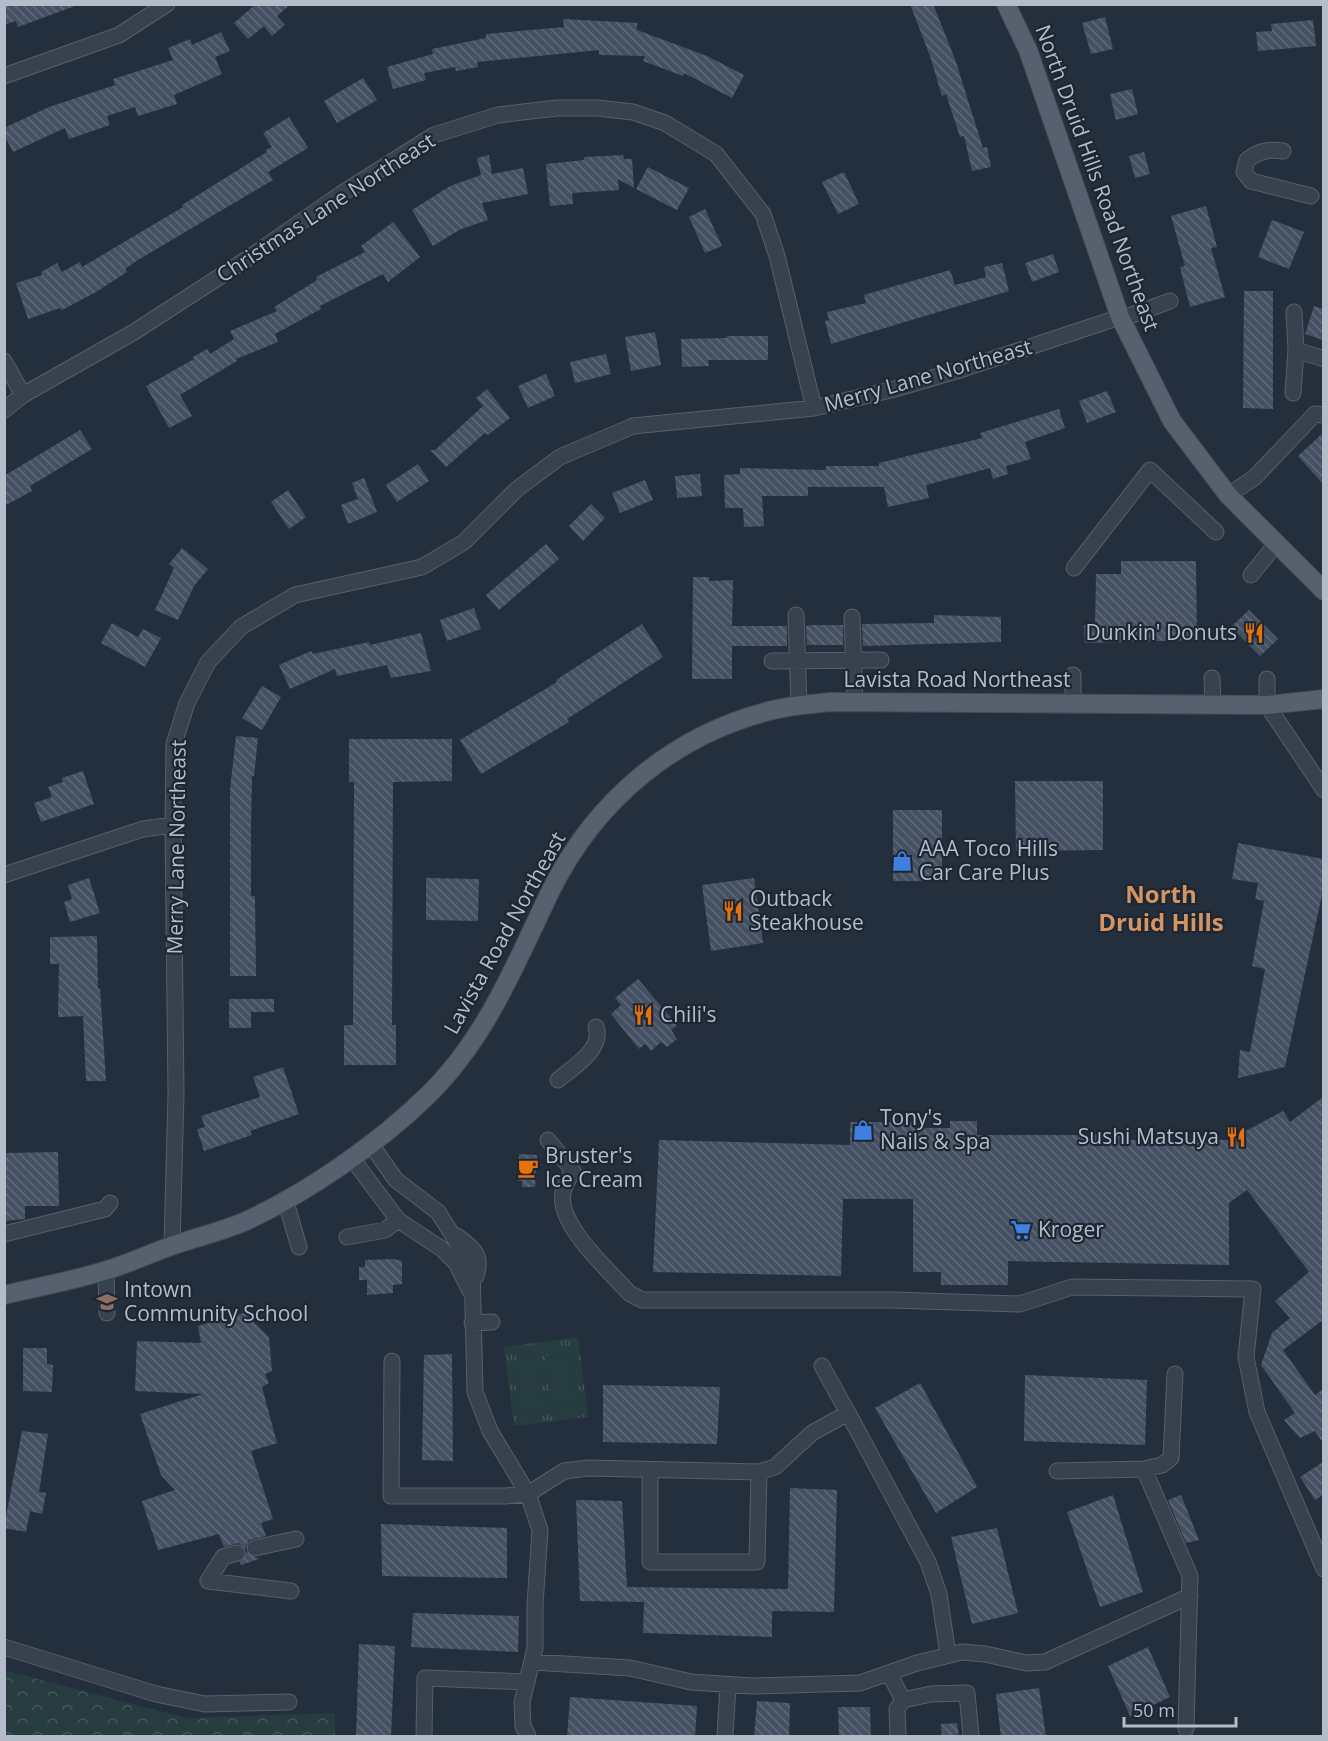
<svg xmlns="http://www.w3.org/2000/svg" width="1328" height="1741" font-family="'Open Sans',sans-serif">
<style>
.forest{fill:url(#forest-crowns)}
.park{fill:url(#park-tufts)}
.pitch{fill:#263c3f}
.building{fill:url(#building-back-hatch)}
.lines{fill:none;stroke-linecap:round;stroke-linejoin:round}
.minor-casing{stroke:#565f6c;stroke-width:17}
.major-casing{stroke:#414a57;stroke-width:20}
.minor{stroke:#38414e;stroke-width:15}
.major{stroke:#56606e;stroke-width:18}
.labels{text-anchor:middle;stroke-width:4.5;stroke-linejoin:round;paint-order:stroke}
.street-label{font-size:21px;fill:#b4bcc9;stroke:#1d2633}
.poi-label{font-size:21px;fill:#b4bcc9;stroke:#1d2633;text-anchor:start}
.quarter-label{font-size:24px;font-weight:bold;fill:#d59563;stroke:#1d2633}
</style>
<defs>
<pattern id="forest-crowns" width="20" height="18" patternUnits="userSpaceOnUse" patternTransform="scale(1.5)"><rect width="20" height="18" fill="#263c3f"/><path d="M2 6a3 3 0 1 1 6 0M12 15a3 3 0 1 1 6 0" fill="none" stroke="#435659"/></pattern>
<pattern id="park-tufts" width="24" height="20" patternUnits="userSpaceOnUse" patternTransform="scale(1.5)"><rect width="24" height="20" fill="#263c3f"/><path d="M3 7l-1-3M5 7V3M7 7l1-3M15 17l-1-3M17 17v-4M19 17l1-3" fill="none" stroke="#435659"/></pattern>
<pattern id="building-back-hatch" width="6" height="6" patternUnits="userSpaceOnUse" patternTransform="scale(1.5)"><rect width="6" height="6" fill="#455162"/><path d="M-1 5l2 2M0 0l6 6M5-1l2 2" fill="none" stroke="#5d6877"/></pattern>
</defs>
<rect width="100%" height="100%" fill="#242f3e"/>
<!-- forest -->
<path class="forest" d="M4 1670 186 1718 335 1713V1736H5Z"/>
<!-- park -->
<path class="park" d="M578 1337 588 1417 514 1426 504 1347Z"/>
<!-- pitch -->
<path class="pitch" d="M571 1353 578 1406 553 1409 546 1356Z
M538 1357 545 1410 520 1413 513 1361Z"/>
<!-- building -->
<path class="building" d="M4 4H75V6L18 27 16 21 4 25Z
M256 4H291L277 16 285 25 272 36 264 26 248 39 234 23Z
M910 4H933L955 59 983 148 987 147 991 167 972 171 964 136 960 137 946 94 942 96 930 56Z
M1105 17 1113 49 1091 54 1082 23Z
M563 19 637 23V30L707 56 744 75 732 98 684 73 683 76 643 61 645 56 599 55V50L477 62 478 67 456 71 455 67 424 73 426 80 393 89 387 67 433 54 432 49 486 38V34L564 27Z
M1313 20 1316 46 1258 51 1256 32 1272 31 1271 24Z
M221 32 230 51 215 57 222 74 174 95 177 104 138 116 135 107 107 116 110 125 69 139 65 128 13 152 4 135V128L49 107 115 85 113 79 173 60 168 48 190 39 192 45Z
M363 78 377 100 337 123 324 101Z
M1132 89 1138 114 1116 120 1110 94Z
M289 117 308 148 268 172 273 180 138 260 125 269 127 272 96 292 62 310 60 308 28 319 16 283 42 275 41 272 57 263 62 272 80 262 82 267 183 207 182 205 267 152 266 150 272 147 263 133Z
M1144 152 1150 174 1135 178 1129 156Z
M489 155 492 174 523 168 528 194 482 203 488 220 461 229 433 246 412 210 450 186 481 175 477 158Z
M623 155 624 159H632L634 188 618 179 619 190 572 193 573 204 550 206 546 164 584 160V157Z
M648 167 689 188 677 210 636 189Z
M844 172 859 204 838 214 822 182Z
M1206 206 1217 247 1211 248 1225 297 1190 307 1180 267 1185 266 1171 216Z
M705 209 722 246 705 253 689 217Z
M1272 220 1304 232 1289 269 1258 257Z
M393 222 420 257 388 282 383 274 320 306 321 309 275 334 278 342 236 359 237 361 180 395 192 416 169 428 146 386 194 359 193 357 207 349 210 354 234 339 230 331 277 311 274 307 317 280 316 277 365 252 361 246Z
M1053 254 1059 272 1032 282 1025 263Z
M1002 263 1009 291 831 344 825 321 829 320 827 312 866 303 864 295 950 270 955 285 986 277 984 267Z
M1244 291H1273V409L1243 408Z
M1314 306 1323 309V340L1305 334Z
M655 332 661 365 631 371 625 337Z
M727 336H768V360H708L709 366 682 367 681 339 727 338Z
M606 354 611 374 575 383 570 362Z
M546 374 555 396 528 408 518 386Z
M487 389 510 418 488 435 485 433 446 467 430 450H435L483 406 476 398Z
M1107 391 1116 412 1087 423 1079 401Z
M1059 409 1065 428 1025 442 1031 459 1006 466 1008 474 993 479 990 468 926 485 929 498 888 507 884 487H808V496H762L764 526 744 527 743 508H725L724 475 740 474V468L826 470V466H879V463L982 438 980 433Z
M80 430 92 449 30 486 32 491 4 506V476Z
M1323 433V484L1298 456Z
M418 464 429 481 397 502 386 485Z
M700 474 702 496 677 498 675 476Z
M364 478 377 512 348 524 341 505 358 499 352 483Z
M645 480 653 500 620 513 612 493Z
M288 490 306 517 289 529 271 502Z
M591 504 605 518 583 541 569 526Z
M546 544 559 559 499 610 486 595Z
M182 548 208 569 194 586 178 620 155 610 174 568 169 564Z
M1121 561H1196L1197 640 1085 643 1084 625 1095 624 1096 574H1121Z
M693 577H709V581L733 580 732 626H787V646H732V679H692Z
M474 608 481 629 447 641 440 620Z
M1249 610 1278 639 1260 656 1231 627Z
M934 615 1001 617V642L863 646 862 624 934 623Z
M112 623 138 637 143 629 161 638 145 667 101 643Z
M642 624 663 657 567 719 569 722 481 774 460 740 557 682 556 680Z
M813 625H843V645H807L806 626Z
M421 633 431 671 391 678 387 665 337 676 335 669 290 689 279 665 311 651 313 654 369 642 370 645Z
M262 686 281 697 262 730 242 718Z
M236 736 258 738 254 776H252L251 827V896H255L256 976H230V790Z
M349 739H452V781L393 782 392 1025H396V1065H344V1025H353L354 782H349Z
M83 771 94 804 41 822 34 803 52 797 48 787 63 782 62 778Z
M1015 781H1103V850L1016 851Z
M893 810H942V881H893Z
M1238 843 1323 859V890L1285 1067 1238 1078 1240 1050 1250 1052 1265 969 1252 966 1264 901 1255 899 1258 883 1232 879Z
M89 878 100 913 70 922 64 902 72 899 68 885Z
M426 878 479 879 478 921 426 920Z
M754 878 763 943 711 951 702 885Z
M97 936 98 989 100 988 106 1081H86L83 1016 58 1017 59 964H50V937Z
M638 979 677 1025 671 1030 677 1039 667 1047 661 1042 651 1051 645 1044 639 1049 611 1014 621 1005 615 998Z
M229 999H274V1012H251V1028H229Z
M283 1067 299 1114 250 1131 252 1135 204 1151 197 1129 205 1127 201 1116 260 1097 253 1077Z
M1323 1097V1320L1283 1350 1315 1395 1323 1389V1443L1315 1431 1300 1438 1284 1420 1295 1413 1261 1365 1272 1333 1290 1318 1275 1301 1309 1272 1247 1190 1229 1203V1265L1008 1261V1285H941V1272H913V1199H843L841 1276 653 1272 659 1140 850 1145V1122H913V1128H950V1121H977V1135H1129V1140H1229L1283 1111 1290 1122Z
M58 1152 59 1206H25V1219L4 1221V1153Z
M519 1154 537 1155 535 1187H522V1181H518Z
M393 1259 402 1261V1284L393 1285V1293L367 1295V1280H359V1267H365V1260Z
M244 1313 269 1337 272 1371 265 1374 269 1383 262 1387 277 1443 251 1451 273 1519 261 1523 266 1536 249 1540 245 1549 239 1543 224 1547 219 1534 158 1550 142 1501 175 1490 161 1475 140 1414 203 1394 135 1391 137 1341 201 1343 198 1326Z
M23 1348H47V1364L53 1365 52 1392 23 1391Z
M452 1354 453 1461 422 1460 424 1355Z
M1025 1375 1147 1380 1145 1445 1024 1441Z
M920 1383 977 1487 936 1513 875 1408Z
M603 1385 720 1387 717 1444 603 1442Z
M22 1431 48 1434 39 1492 46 1493 42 1514 30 1511 26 1532 4 1528Z
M1323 1462V1495L1315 1500 1300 1477Z
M790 1488 837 1490 834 1612 772 1611V1637L643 1633 644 1602 580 1601 576 1500 622 1501 627 1587 788 1589Z
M1113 1495 1143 1592 1100 1607 1067 1512Z
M1181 1495 1199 1540 1186 1543 1168 1500Z
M381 1524 507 1528V1578L382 1576Z
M997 1528 1018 1613 972 1624 951 1537Z
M246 1552 259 1559 241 1565 240 1562Z
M413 1613 519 1616 518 1652 411 1647Z
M359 1644 395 1646 391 1737H356Z
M1148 1647 1170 1697 1130 1716 1108 1666Z
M1039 1688 1046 1737H1001L996 1694Z
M570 1697 697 1706 695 1737H567Z
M757 1701 790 1703 789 1737H754Z
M838 1707H870L871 1737H839Z
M957 1723 959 1737H942L941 1724Z"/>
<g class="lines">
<!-- minor casing -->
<g class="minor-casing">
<path id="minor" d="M4 76 119 35 167 4
M1283 151C1268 149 1259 151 1247 160L1244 172 1251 181 1311 196
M1294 312 1296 350 1324 359
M1121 319 1170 301
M4 361 23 395
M1293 393 1296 350
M4 410 23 395 134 332 250 257 341 194 434 135 498 115 557 108H597L633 112 665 123 716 154 763 214 777 256 814 408
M1228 495 1254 478 1315 414 1324 415
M1074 568 1150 470 1216 532
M1251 575 1276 544
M796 615 799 706
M852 617 855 702
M772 661 881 660
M1212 678 1213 705
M1267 679V705L1324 790
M1073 703V675
M4 875 143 829 173 825
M558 1080C572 1068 604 1049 596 1027
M548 1140 573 1171C570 1177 564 1185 563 1193 557 1225 609 1270 629 1293L642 1300H892L1020 1304 1072 1287 1253 1289 1246 1357 1257 1412 1324 1569
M370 1143 396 1180 438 1212 472 1266 475 1392 490 1431 528 1494 540 1530 535 1605V1648L522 1702 523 1726 528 1736
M351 1157 398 1220 442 1249 456 1263 470 1291
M285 1199 299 1247
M4 1234 105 1209 110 1203
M457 1236C473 1248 483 1255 476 1276
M347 1237 385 1230 398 1220
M172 1246 176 1094 173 825 174 744 187 703 208 662 241 627 295 595 422 567 464 542 517 489 560 457 633 426 814 408 895 389 966 368 1120 317
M106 1271 107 1313
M472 1323 492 1322
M392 1361 391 1496H506L528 1494 564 1471 589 1468 759 1472 775 1467 812 1433 848 1413 928 1562 939 1594 948 1655
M822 1366 848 1413
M1175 1374 1171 1458 1162 1465 1144 1469 1190 1576 1186 1729
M650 1470V1562H757L759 1472
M1057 1471 1144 1469
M255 1548 296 1539
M237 1553 223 1557 208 1581 291 1591
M4 1647 156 1694 205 1704 289 1702
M532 1662 630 1668 691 1682 752 1686 860 1683 917 1663 962 1652 985 1654 1026 1663 1045 1662 1190 1596
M889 1673 903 1700 897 1709 898 1736
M903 1700 931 1694 967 1693 971 1736
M424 1736 425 1678 526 1682
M725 1736 728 1686"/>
</g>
<!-- major casing -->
<g class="major-casing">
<path id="major" d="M1006 4 1028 50 1120 317 1172 421 1228 495 1324 591
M4 1295C38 1287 71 1281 104 1271 128 1264 151 1253 174 1245 198 1237 223 1231 246 1221 308 1192 378 1144 427 1096 486 1039 516 963 551 890 596 800 674 734 773 710 792 705 812 704 831 702L1267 705 1324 699"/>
</g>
<!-- minor -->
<use href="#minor" class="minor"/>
<!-- major -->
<use href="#major" class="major"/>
</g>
<!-- icons -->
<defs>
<g id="restaurant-bare" transform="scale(1.62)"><path d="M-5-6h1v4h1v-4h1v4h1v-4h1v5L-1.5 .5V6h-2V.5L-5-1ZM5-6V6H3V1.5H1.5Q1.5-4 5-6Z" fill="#e8710a" stroke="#1d2633" stroke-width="2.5" paint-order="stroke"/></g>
<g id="shop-bare" transform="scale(1.62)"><path d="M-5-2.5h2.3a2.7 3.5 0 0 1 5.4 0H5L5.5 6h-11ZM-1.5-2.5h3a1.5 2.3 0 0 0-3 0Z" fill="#3f7fe0" stroke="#1d2633" stroke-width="2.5" paint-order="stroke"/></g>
<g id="cafe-bare" transform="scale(1.62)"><path d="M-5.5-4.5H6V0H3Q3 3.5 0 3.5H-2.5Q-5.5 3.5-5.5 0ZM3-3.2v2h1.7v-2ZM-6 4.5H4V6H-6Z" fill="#e8710a" stroke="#1d2633" stroke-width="2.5" paint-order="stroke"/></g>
<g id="supermarket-bare" transform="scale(1.62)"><path d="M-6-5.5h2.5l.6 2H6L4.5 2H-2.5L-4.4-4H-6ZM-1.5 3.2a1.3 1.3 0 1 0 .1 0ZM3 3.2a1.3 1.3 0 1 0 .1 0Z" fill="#3f7fe0" stroke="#1d2633" stroke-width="2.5" paint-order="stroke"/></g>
<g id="school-bare" transform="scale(1.62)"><path d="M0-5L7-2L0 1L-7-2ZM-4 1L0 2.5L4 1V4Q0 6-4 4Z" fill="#8d6e63" stroke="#1d2633" stroke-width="2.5" paint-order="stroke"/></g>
</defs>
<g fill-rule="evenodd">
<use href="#restaurant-bare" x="1254" y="633"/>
<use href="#shop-bare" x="902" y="861"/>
<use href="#restaurant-bare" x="733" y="911"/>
<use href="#restaurant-bare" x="643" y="1015"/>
<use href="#shop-bare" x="863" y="1130"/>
<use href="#restaurant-bare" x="1236" y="1137"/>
<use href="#cafe-bare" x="528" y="1168"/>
<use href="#supermarket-bare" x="1021" y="1230"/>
<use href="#school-bare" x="107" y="1302"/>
</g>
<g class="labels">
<!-- street labels -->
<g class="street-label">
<text transform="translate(1097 178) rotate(70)" y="7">North Druid Hills Road Northeast</text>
<text transform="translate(326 208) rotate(-33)" y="7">Christmas Lane Northeast</text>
<text transform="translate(928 376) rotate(-16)" y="7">Merry Lane Northeast</text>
<text x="957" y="687">Lavista Road Northeast</text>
<text transform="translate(177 847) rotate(-89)" y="7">Merry Lane Northeast</text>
<text transform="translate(505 933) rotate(-61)" y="7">Lavista Road Northeast</text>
</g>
<!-- poi labels -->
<g class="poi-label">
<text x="1237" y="640" text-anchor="end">Dunkin' Donuts</text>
<text x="919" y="856">AAA Toco Hills<tspan x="919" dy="24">Car Care Plus</tspan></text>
<text x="750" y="906">Outback<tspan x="750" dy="24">Steakhouse</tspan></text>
<text x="660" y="1022">Chili's</text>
<text x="880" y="1125">Tony's<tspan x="880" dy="24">Nails &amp; Spa</tspan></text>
<text x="1219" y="1144" text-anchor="end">Sushi Matsuya</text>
<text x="545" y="1163">Bruster's<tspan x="545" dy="24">Ice Cream</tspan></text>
<text x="1038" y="1237">Kroger</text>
<text x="124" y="1297">Intown<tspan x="124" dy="24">Community School</tspan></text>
</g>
<!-- quarter labels -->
<g class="quarter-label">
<text x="1161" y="903">North<tspan x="1161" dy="28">Druid Hills</tspan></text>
</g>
</g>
<!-- border -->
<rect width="1328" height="1741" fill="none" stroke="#b4bcc9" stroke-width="12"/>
<!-- scale -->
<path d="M1124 1717v9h112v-9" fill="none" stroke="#b4bcc9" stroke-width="3"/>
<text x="1133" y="1717" font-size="18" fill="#b4bcc9" stroke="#1d2633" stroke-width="4.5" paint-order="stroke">50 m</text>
</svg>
